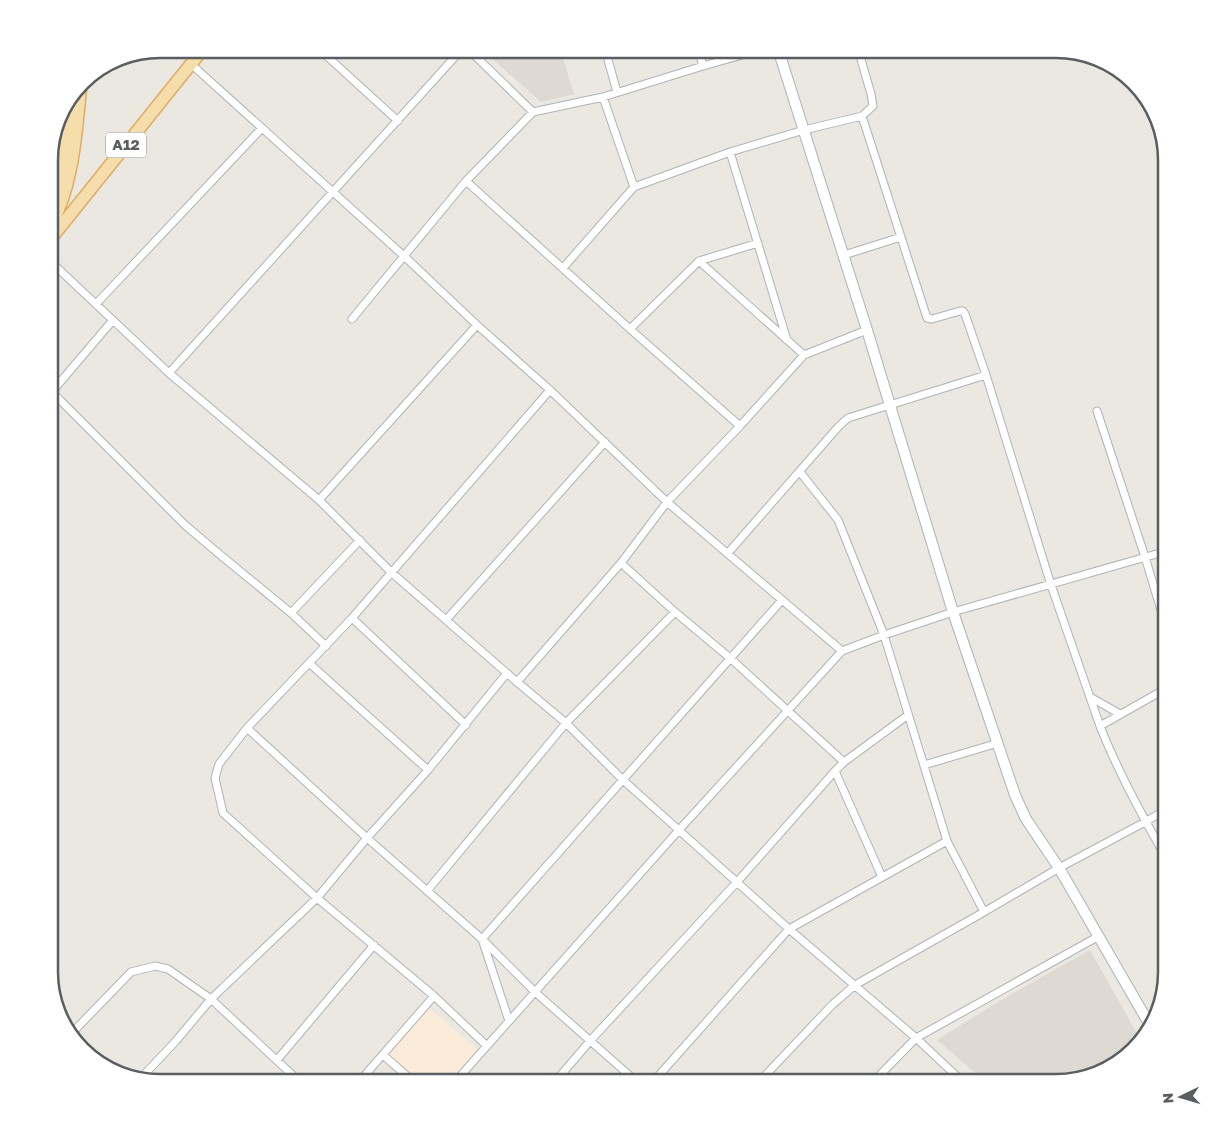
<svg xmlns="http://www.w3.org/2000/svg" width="1216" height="1132" font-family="'Golos Text',sans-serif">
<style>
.commercial{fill:#faecd8}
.education{fill:#ded9d3}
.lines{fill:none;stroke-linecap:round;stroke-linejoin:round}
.street-casing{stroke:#afb3b6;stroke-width:9}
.secondary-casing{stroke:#aeb2b6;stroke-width:12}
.primary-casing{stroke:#e3aa64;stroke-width:14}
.street{stroke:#fff;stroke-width:7}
.secondary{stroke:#fff;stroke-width:10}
.primary{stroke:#f6deac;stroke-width:11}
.labels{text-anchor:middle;stroke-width:4;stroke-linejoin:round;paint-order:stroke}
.shield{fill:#fff;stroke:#8c8e90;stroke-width:1}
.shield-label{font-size:15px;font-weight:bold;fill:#5a5e61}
.rim{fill:none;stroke:#5a5e61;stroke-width:2.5}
</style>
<rect width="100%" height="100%" fill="#ebe8e2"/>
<!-- commercial -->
<path class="commercial" d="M429 1008 478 1050 450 1083H420L388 1056Z"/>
<!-- education -->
<path class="education" d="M481 49H560L574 94 541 102Z
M1090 950 1141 1041 1135 1051 1099 1075 1064 1083H987L937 1040 1001 1000Z"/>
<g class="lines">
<!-- street casing -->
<g class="street-casing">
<path id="street" d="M319 49 398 121
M468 49 533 112
M605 49 617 92
M698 49 703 66
M191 64 404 256 477 325 550 390 667 502 842 651
M862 116 927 318 932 319 960 311H963L965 314 986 375 1051 585 1100 726C1118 772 1142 816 1167 859
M51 143 66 147
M730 152 787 340
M466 181 630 329 740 426
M634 187 730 152 804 130 862 116 873 106 871 94 858 49
M844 255 901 237
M49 260 169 373 319 500 391 572 517 682 566 723 623 780 789 929 916 1038 964 1083
M699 261 804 355
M563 268 634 187 603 97
M96 304 262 128
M352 319 466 181 533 112 603 97 703 66 763 49
M630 329 699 261 758 243
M169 373 462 49
M52 392 185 525 218 553 291 613 326 646
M50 394 113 320
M1097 411 1145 557 1167 630
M1163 461 1167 464
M800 472 838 520 884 635 947 841 984 912
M319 500 477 325
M728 553 839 426 848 418 986 375
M621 563 675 612 730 658 844 762
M291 613 360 540
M352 618 466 725
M446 620 605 442
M309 663 428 770
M517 682 621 563 667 502 740 426 804 355 867 330
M1090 697 1120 714
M1100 726 1167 688
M247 728 367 838 482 939 535 992 638 1083
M924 765 998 743
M835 771 882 877
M427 891 566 723 675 612
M509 1021 482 939 782 600
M70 1035 131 972 155 966 168 969 211 999 301 1083
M487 1046 434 996 317 898 223 813 215 778 219 764 247 728 352 618 550 390
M383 1055 415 1083
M277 1060 374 945
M140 1079 175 1042 211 999 317 898 367 838 428 770 507 673
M358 1083 434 996
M454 1083 679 830 842 651 884 635 953 612 1167 551
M554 1083 590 1041 737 882 835 771 844 762 908 715
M652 1083 789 929 947 841
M758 1083 832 1005 855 985 984 912 1059 868 1145 822 1167 809
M872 1083 916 1038 1099 936"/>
</g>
<!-- secondary casing -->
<g class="secondary-casing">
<path id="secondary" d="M778 49 867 330 953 612 1015 795 1026 819 1059 868 1151 1027"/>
</g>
<!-- primary casing -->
<g class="primary-casing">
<path id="primary" d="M49 207 58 178 65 147 69 99
M49 230C74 185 76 133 81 83
M49 241 203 49"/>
</g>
<!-- street -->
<use href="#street" class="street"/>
<!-- secondary -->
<use href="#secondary" class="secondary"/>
<!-- primary -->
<use href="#primary" class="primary"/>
</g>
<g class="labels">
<!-- shield labels -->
<rect class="shield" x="106" y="132.5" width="40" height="25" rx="4"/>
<g class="shield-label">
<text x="126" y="150">A12</text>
</g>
</g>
<!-- crop -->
<path d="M0 0H1216V1132H0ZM160 58H1056A102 102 0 0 1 1158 160V972A102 102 0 0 1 1056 1074H160A102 102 0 0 1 58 972V160A102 102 0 0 1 160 58Z" fill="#fff" fill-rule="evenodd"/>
<path class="rim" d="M160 58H1056A102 102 0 0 1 1158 160V972A102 102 0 0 1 1056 1074H160A102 102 0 0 1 58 972V160A102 102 0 0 1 160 58Z"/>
<!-- north arrow -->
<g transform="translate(1181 1097) rotate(265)" stroke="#ffffff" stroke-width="4" paint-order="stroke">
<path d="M0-4L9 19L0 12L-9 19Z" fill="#5a5e61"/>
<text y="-8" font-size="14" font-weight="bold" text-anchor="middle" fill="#5a5e61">N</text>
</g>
</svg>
